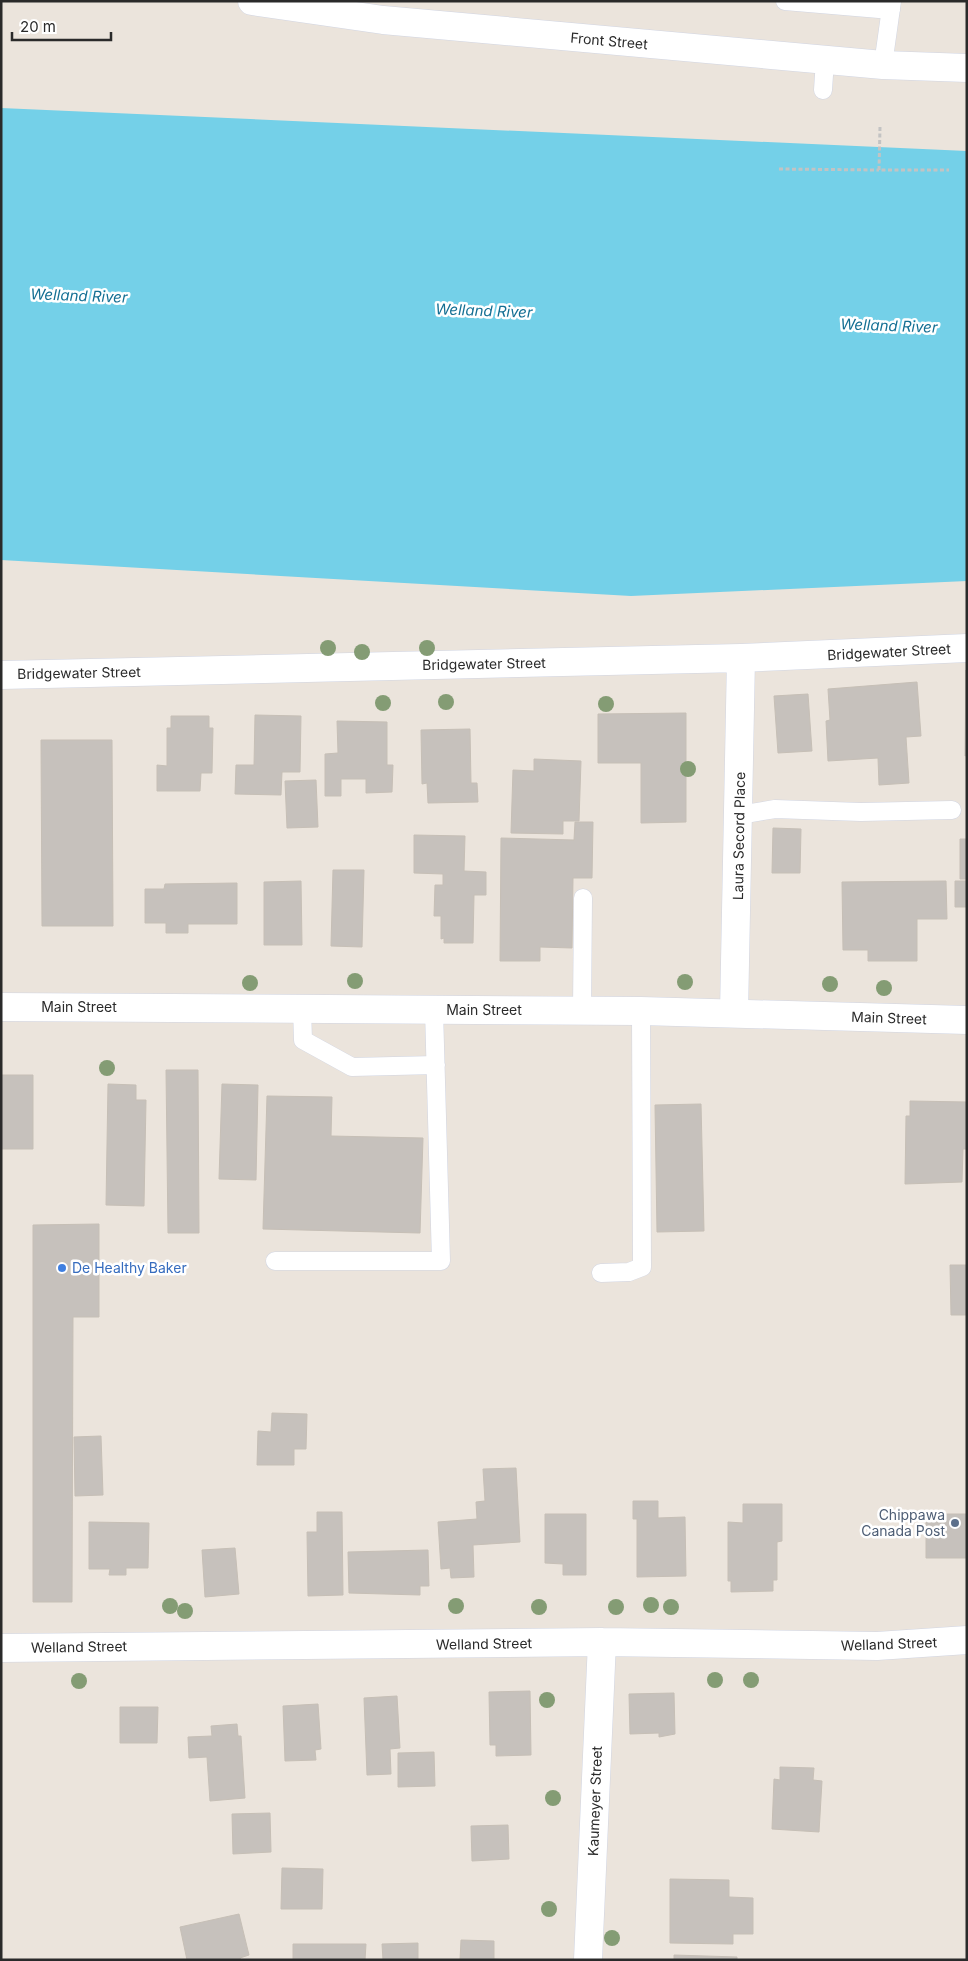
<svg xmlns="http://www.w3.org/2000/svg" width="968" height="1961" font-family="Inter,sans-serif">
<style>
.water{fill:#74d0e8}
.building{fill:#c6c1bc;stroke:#c6bfb6}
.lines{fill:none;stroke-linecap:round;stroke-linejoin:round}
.service-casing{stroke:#d1d5e2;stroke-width:19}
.minor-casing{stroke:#d1d5e2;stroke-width:29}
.secondary-casing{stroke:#d1d5e2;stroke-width:29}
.path{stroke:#c3c3c3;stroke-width:3;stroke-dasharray:4 2.5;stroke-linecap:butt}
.service{stroke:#fff;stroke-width:18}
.minor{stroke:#fff;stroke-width:28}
.secondary{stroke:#fff;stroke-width:28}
.tree{fill:#849c74}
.shop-dot{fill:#3f7fe0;stroke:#fff;stroke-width:2}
.service-dot{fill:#5c6f8a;stroke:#fff;stroke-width:2}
.labels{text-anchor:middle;stroke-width:5;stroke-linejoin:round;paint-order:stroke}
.street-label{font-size:14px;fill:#2a2a2a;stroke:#fff}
.shop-label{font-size:14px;fill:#366cbe;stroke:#fff;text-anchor:start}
.service-label{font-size:14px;fill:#4e5e75;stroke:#fff;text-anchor:end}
.water-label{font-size:15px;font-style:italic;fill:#146f93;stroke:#fff}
</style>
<rect width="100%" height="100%" fill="#ebe4dc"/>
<!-- water -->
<path class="water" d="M1 108 967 151V581L631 596 1 560Z"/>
<!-- building -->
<path class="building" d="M966 670 967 755 965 756Z
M917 682 921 736 906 737 909 783 879 785 878 758 828 761 826 721 830 720 828 689Z
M808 694 812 751 778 753 774 696Z
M686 713V822L641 823V763H598V714Z
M255 715 301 716 300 772H282L281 795 235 794 236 765H254Z
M171 716H209V728H213L212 773H201L200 791H157V765L167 766V728H171Z
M337 721 387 722V765H393L392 792 366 793V779H341V796H325V754L338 753Z
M470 729 471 783H477L478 802 428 803 427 783 422 784 421 730Z
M41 740H112L113 926H42Z
M534 759 581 761 579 821H563V834L511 833 513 770 534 771Z
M316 780 318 827 287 828 285 781Z
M575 822H593L592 878H573L572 948 540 947V961H500L501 838 574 840Z
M773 828 801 829 800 873H772Z
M414 835 465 836 464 871 486 872V895H474L473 943H444V938L441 939V916H434L435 885H443V874L414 873Z
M960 839H967V879H960Z
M333 870H364L362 947 331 946Z
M301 881 302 945H264V882Z
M946 881 947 919H917V961H868V950H843L842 882Z
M955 881H967V907H955Z
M237 883V924H188V933H166V923H145V889H164L165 884Z
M166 1070H198L199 1233H168Z
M1 1075H33V1149H1Z
M108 1084 136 1085V1100H146L144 1206 106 1205Z
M222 1084 258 1085 256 1180 219 1179Z
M267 1096 332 1097 331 1136 423 1138 420 1233 263 1229Z
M910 1101 967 1102V1149H963L962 1182 905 1184 906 1116H910Z
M701 1104 704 1231 657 1232 655 1105Z
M99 1224V1317H73L72 1602H33V1225Z
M950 1265H967V1315H951Z
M272 1413 307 1414 306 1449H294V1465H257L258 1431 271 1432Z
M101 1436 103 1495 75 1496 74 1437Z
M516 1468 520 1542 473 1545 474 1577 451 1578 450 1568 441 1569 438 1522 477 1519 476 1502 485 1501 483 1469Z
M633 1501H658V1518L685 1517 686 1576 637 1577V1519H633Z
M743 1504H782V1541L777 1542V1580H773V1591L731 1592V1581H728V1522L743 1523Z
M317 1512H342L343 1595 308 1596 307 1532H317Z
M545 1514H586V1575H563V1564L545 1563Z
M926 1514H967V1558H926Z
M89 1522 149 1523 148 1568H126V1575H109L110 1569H89Z
M235 1548 239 1594 205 1597 202 1550Z
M428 1550 429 1586H420V1595L349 1593 348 1552Z
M530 1691 531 1755 496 1756V1745H490L489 1692Z
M674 1693 675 1734 659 1737V1733L630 1734 629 1694Z
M397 1696 400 1748 390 1749 391 1774 367 1775 364 1698Z
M318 1704 321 1749 315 1750 316 1760 285 1761 283 1706Z
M120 1707H158L157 1743H120Z
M237 1724 238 1736H241L245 1798 210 1801 207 1757 189 1758 188 1737 212 1736 211 1726Z
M434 1752 435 1786 398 1787V1753Z
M780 1767 814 1768 813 1780 822 1781 819 1832 772 1829 774 1779 780 1780Z
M270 1813 271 1852 233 1854 232 1814Z
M508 1825 509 1859 472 1861 471 1826Z
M282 1868 323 1869 322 1909H281Z
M670 1879 729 1880V1897L753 1898V1934H733V1944L670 1943Z
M239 1914 249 1955 240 1958 241 1960H187L180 1927Z
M461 1940 494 1941V1959L508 1960H460Z
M418 1943V1960H383L382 1944Z
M293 1944H366L365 1960H293Z
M674 1955 737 1957V1960H674Z"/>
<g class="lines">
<!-- service casing -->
<g class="service-casing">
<path id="service" d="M785 1 891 10
M883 65 892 1
M823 90 825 60
M739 815 775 809 861 812 952 810
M302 1008 303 1040 352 1067 436 1065
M582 1011 583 898
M275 1261H441L434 1010
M601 1273 629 1272 642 1267 641 1011"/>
</g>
<!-- minor casing -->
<g class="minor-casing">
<path id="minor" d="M252 1 383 20 883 65 967 68
M1 675 741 658 967 648
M734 1013 741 658
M1 1648 602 1642 877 1646 967 1640
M588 1960 602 1642"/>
</g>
<!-- secondary casing -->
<g class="secondary-casing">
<path id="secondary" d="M1 1007 641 1011 967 1020"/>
</g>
<!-- path -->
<path class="path" d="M880 127 879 170H949
M779 169 879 170"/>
<!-- service -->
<use href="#service" class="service"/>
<!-- minor -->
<use href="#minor" class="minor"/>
<!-- secondary -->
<use href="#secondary" class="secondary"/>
</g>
<!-- trees -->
<g class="tree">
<circle cx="328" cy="648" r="8"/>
<circle cx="427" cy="648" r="8"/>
<circle cx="362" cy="652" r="8"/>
<circle cx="446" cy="702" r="8"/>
<circle cx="383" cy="703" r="8"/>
<circle cx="606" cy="704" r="8"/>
<circle cx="688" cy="769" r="8"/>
<circle cx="355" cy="981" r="8"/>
<circle cx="685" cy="982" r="8"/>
<circle cx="250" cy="983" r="8"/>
<circle cx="830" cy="984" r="8"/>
<circle cx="884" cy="988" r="8"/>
<circle cx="107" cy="1068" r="8"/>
<circle cx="651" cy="1605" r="8"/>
<circle cx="170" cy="1606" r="8"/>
<circle cx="456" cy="1606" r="8"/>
<circle cx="539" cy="1607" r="8"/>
<circle cx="616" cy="1607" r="8"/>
<circle cx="671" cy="1607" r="8"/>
<circle cx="185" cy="1611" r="8"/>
<circle cx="715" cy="1680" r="8"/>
<circle cx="751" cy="1680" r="8"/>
<circle cx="79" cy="1681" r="8"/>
<circle cx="547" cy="1700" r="8"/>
<circle cx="553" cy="1798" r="8"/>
<circle cx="549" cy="1909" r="8"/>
<circle cx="612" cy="1938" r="8"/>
</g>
<!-- markers -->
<circle class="shop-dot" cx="62" cy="1268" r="5"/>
<circle class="service-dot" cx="955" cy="1523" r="5"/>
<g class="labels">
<!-- street labels -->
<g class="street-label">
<text transform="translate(609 41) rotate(5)" y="5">Front Street</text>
<text transform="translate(889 652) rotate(-3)" y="5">Bridgewater Street</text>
<text transform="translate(484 664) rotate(-1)" y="5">Bridgewater Street</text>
<text transform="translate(79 673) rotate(-1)" y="5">Bridgewater Street</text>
<text transform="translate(739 836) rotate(-89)" y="5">Laura Secord Place</text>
<text x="79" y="1012">Main Street</text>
<text x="484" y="1015">Main Street</text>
<text transform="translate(889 1018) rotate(2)" y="5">Main Street</text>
<text transform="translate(484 1644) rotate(-1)" y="5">Welland Street</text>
<text transform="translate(889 1644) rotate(-2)" y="5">Welland Street</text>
<text transform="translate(79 1647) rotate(-1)" y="5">Welland Street</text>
<text transform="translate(595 1801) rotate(-88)" y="5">Kaumeyer Street</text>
</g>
<!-- shop labels -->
<g class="shop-label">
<text x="72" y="1273">De Healthy Baker</text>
</g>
<!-- service labels -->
<g class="service-label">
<text x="945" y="1520">Chippawa<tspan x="945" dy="16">Canada Post</tspan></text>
</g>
<!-- water labels -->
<g class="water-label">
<text transform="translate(79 296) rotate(2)" y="5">Welland River</text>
<text transform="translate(484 311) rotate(2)" y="5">Welland River</text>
<text transform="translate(889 326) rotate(2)" y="5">Welland River</text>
</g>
</g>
<!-- border -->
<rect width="968" height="1961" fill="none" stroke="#2a2a2a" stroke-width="5"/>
<!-- scale -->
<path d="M12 32v8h99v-8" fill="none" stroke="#2a2a2a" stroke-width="2.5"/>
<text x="20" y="32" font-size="15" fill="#2a2a2a" stroke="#ffffff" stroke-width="4" paint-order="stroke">20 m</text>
</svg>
